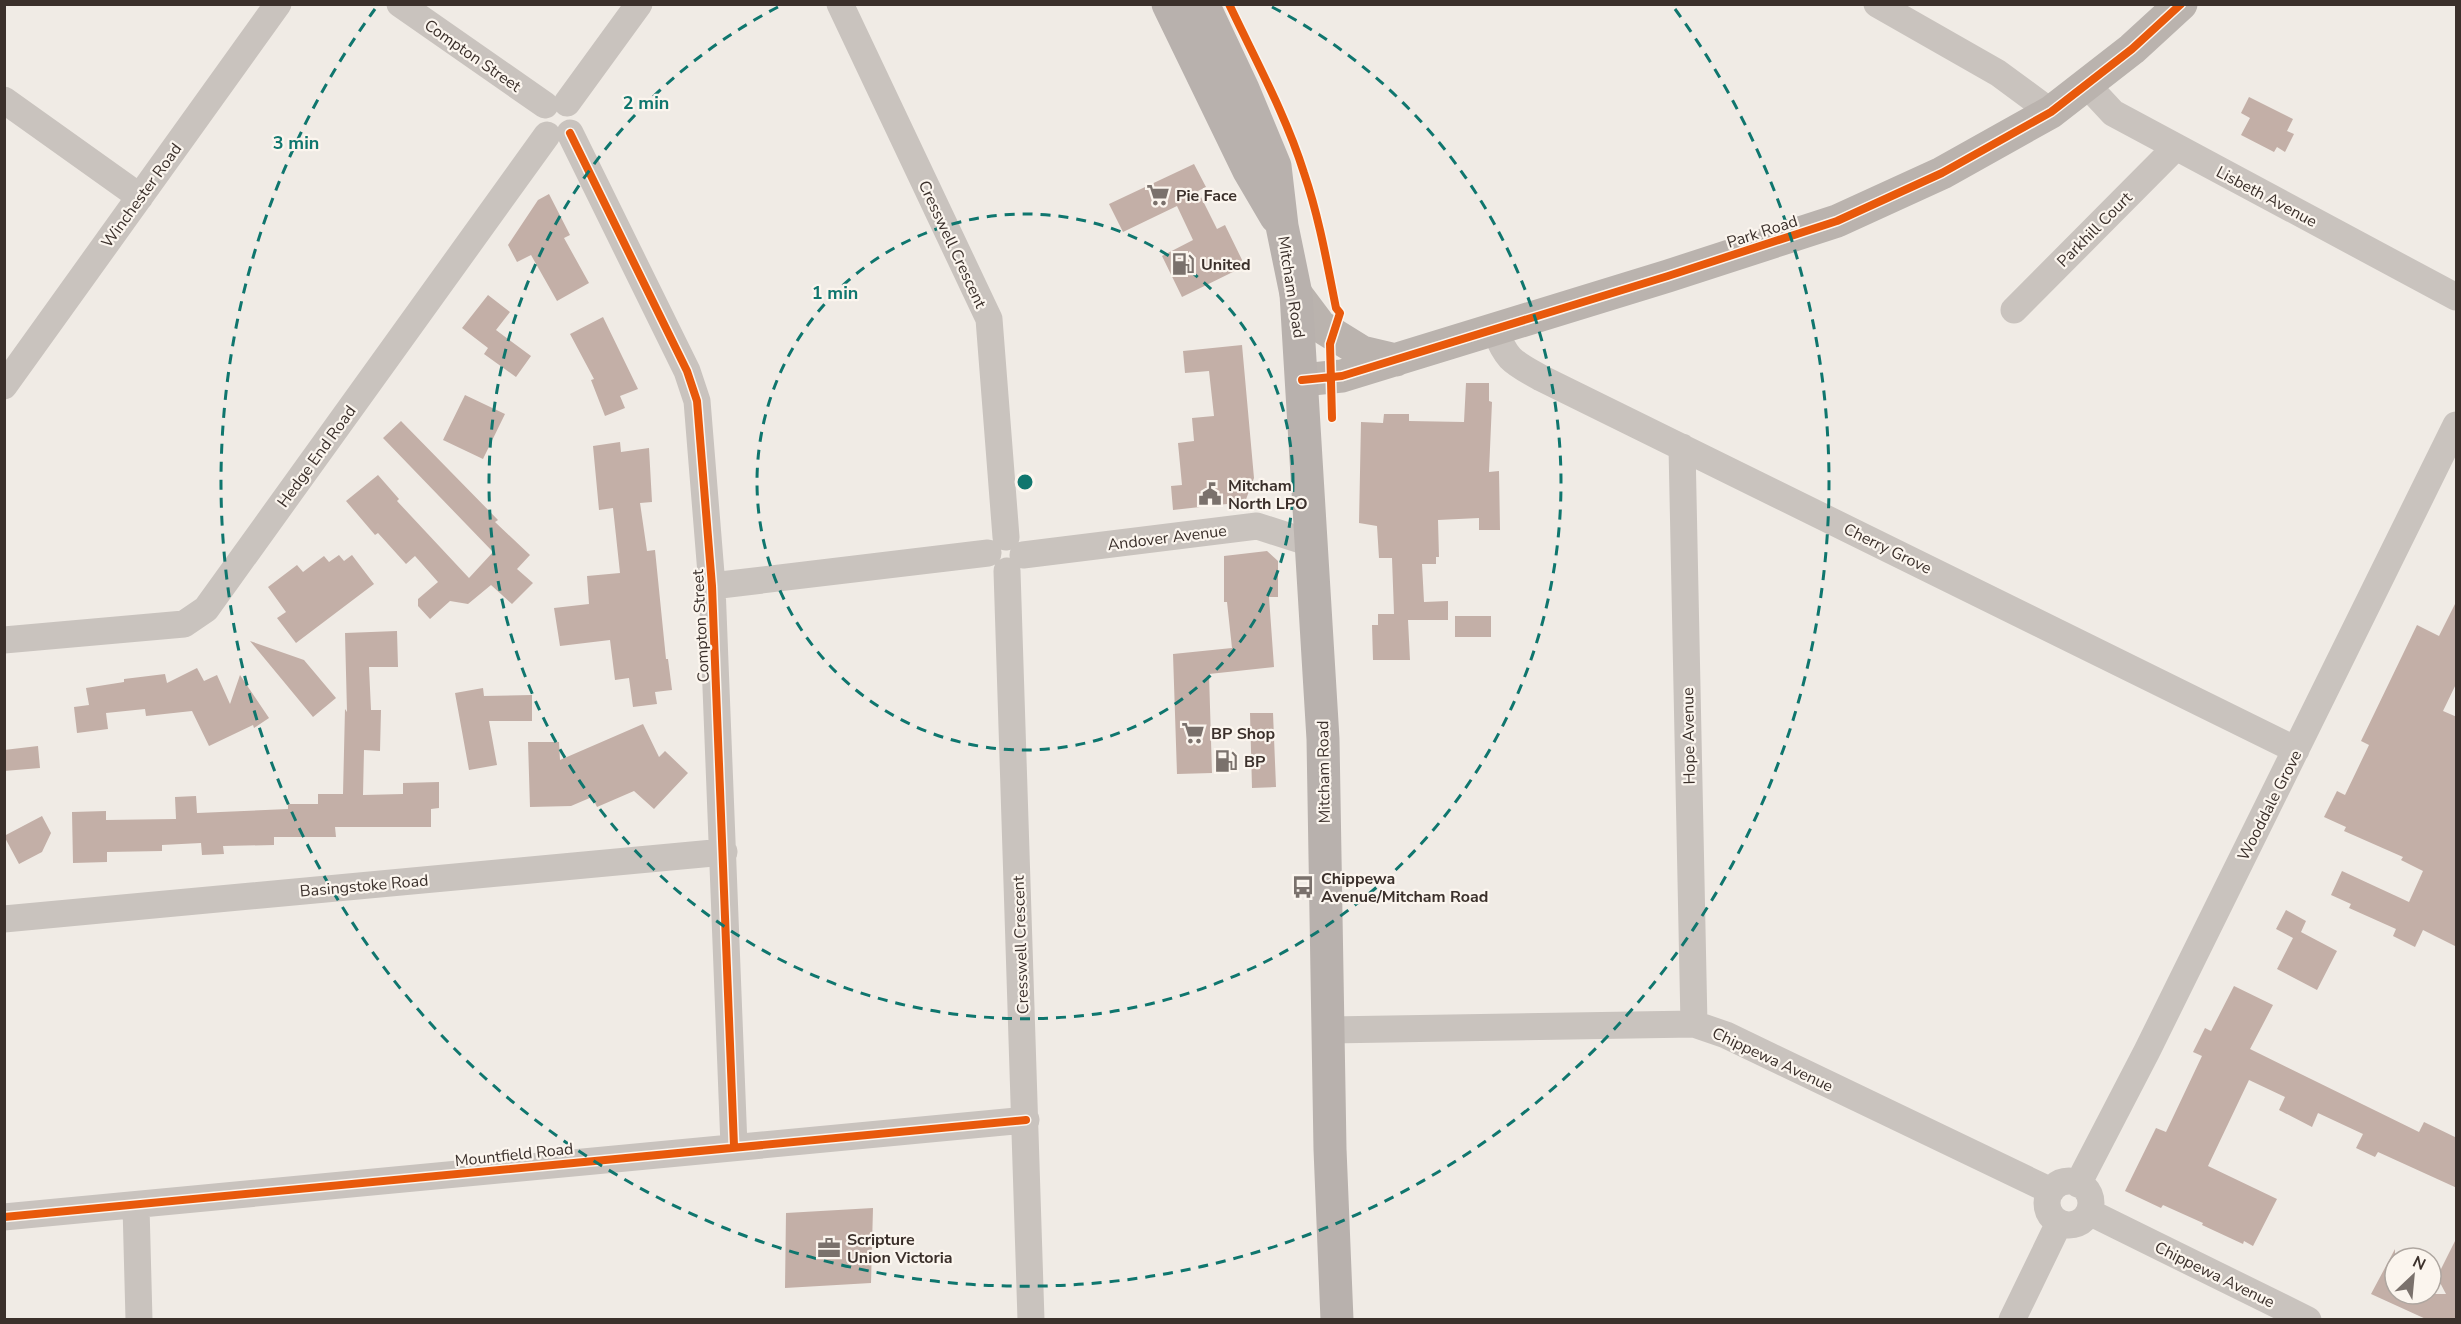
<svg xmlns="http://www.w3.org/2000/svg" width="2461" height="1324" font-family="'Nunito Sans',sans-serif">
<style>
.building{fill:#c3afa7}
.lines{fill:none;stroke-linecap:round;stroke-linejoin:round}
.street{stroke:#c9c3be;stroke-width:27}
.secondary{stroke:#bab3ae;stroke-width:33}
.primary{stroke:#b8b1ad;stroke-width:33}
.cycleway-casing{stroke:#fbf5ee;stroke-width:11}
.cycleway{stroke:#e8590c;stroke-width:8}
.ring{fill:none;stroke:#0f766e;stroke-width:3;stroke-dasharray:10 8}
.labels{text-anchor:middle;stroke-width:4.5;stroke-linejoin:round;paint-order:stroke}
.street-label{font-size:16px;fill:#3b302b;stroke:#fbf5ee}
.poi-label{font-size:16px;font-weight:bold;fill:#3b302b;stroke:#fbf5ee;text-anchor:start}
.centre{fill:#0f766e;stroke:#fbf5ee;stroke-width:3}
.ring-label{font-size:18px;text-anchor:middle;font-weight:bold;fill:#0f766e;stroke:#fbf5ee;stroke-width:4.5;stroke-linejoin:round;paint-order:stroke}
</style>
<rect width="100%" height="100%" fill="#f0ebe5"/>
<!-- building -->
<path class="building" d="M2249 97 2293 119 2287 131 2294 134 2285 152 2277 147 2274 152 2241 135 2250 118 2241 113Z
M1194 164 1206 187 1198 191 1217 229 1225 225 1245 266 1182 297 1162 256 1193 240 1177 206 1123 232 1109 204Z
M549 194 570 235 564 238 589 283 557 301 531 255 517 262 508 245 538 200Z
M488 295 510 312 496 330 531 356 516 377 484 354 488 348 462 328Z
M603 317 638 389 620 396 625 408 605 416 591 380 594 379 570 334Z
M1242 345 1254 478 1245 502 1173 510 1171 486 1182 485 1178 443 1194 441 1192 418 1214 416 1209 371 1185 373 1183 351Z
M1466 383H1489V401L1492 402 1489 472 1499 471 1500 530H1479V518L1438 520 1439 557H1436V564H1422L1424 602 1448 601V620H1408L1410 660H1373L1372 625H1378V614H1394L1392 558H1379L1377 526 1359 523 1361 422 1383 423 1384 414H1409V421L1464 422Z
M465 395 505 414 483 459 443 440Z
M401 421 498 520 495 522 530 555 517 569 533 583 512 604 491 585 468 604 450 601 430 619 418 606V599L438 582 415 556 406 564 378 533 375 535 346 501 378 475 399 499 397 501 469 578 493 552 383 438Z
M620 442 621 452 649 448 652 502 640 503 647 551 655 550 666 659H668L672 690 655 692 657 704 633 707 629 678 615 680 610 640 560 646 554 608 589 604 587 576 620 573 613 508 599 510 593 446Z
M1267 551 1278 561V597H1269L1274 667 1209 674 1212 773 1177 774 1173 654 1232 648 1227 602H1224V556Z
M339 555 344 561 352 555 374 584 296 643 277 618 286 612 268 587 297 565 303 572 324 556 329 562Z
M2457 600V682L2443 711 2457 717V947L2423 930 2415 947 2393 936 2396 929 2349 908 2351 904 2331 895 2342 871 2409 902 2423 871 2401 860 2403 857 2344 831 2346 827 2324 817 2337 791 2345 795 2369 745 2361 741 2417 625 2439 636Z
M1455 616H1491V637H1455Z
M397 631 398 667H369L371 710H381L380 751 364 750 363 795 403 794V783L439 782V808L431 809V827H335L336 837H274V845L223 846 224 854 202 855 201 843 162 845V851L107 852V862L73 863 72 812 106 811V820L176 819 175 797 196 796 197 813 288 809V804H318V794H343L345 709 347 712 345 633Z
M250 641 304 660 336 698 313 717Z
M197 668 204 681 217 675 230 704 240 675 269 718 254 728 253 725 209 746 192 711 146 716 145 709 106 713 108 729 77 733 74 707 89 705 86 688 124 682V679L165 674 167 683Z
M483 688 484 696 532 695V721H489L497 765 469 770 455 693Z
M1250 713H1273L1276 787 1252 788Z
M643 724 659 757 665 751 688 773 654 809 634 791 597 807 592 797 571 806 530 807 528 742H559L560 760Z
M38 746 40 768 4 771V750Z
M42 816 51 833 42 852 19 864 4 836Z
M2286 910 2306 921 2301 932 2337 951 2317 990 2277 969 2293 938 2276 929Z
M2234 986 2273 1005 2250 1049 2419 1132 2424 1122 2457 1138V1188L2378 1152 2375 1157 2356 1148 2363 1134 2318 1113 2312 1127 2279 1110 2285 1097 2249 1080 2208 1166 2277 1199 2253 1246 2244 1241 2243 1244 2202 1225 2203 1223 2163 1205 2161 1208 2125 1191 2156 1128 2166 1132 2202 1056 2193 1052 2205 1028 2211 1031Z
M873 1208 871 1283 785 1288 786 1213Z
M2457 1237V1320H2428L2371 1294 2395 1249V1294H2446L2437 1277Z"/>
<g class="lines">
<!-- street -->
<path class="street" d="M400 4 545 105
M840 4 989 319 1006 537
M1877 4 1998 73 2051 112
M2086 84 2113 113 2456 297
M4 100 140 197
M567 103 639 4
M570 133 687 371 697 401 712 586 734 1146
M2014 310 2175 148
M1495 330C1507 361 1513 362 1541 378L2296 750
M4 386 278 4
M1682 447 1694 1024
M1023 555 1257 526 1310 543
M1007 571 1031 1320
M712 586 988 553
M4 640 184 624 206 609 547 135
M4 919 724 852
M1329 1030 1694 1024 1726 1035 2051 1191
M2047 1203a22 22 0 1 1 44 0a22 22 0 1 1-44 0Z
M2078 1184 2147 1051 2456 425
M136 1206 139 1320
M2089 1212 2308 1320
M4 1217 1026 1120
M2012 1320 2059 1223"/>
<!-- secondary -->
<path class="secondary" d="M1296 294 1320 326 1362 352 1396 360
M1302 380 1342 376 1668 276 1837 221 1942 173 2051 112 2132 49 2181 4"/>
<!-- primary -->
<path class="primary" d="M1168 4 1249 171 1276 217
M1203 4 1243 89 1275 166 1282 226 1296 294 1323 739 1330 1149 1337 1320"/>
<!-- cycleway casing -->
<g class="cycleway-casing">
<path id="cycleway" d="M1229 4C1255 59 1286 115 1304 173 1319 217 1327 263 1336 308L1340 313 1330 344 1332 418
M570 133 687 371 697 401 712 586 734 1146
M1302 380 1342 376 1668 276 1837 221 1942 173 2051 112 2132 49 2181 4
M4 1217 1026 1120"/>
</g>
<!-- cycleway -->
<use href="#cycleway" class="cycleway"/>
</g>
<!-- distance rings -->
<g class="ring">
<circle cx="1025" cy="482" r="268"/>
<path d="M1272 7A536 536 0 1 1 778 7"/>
<path d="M1675 9A804 804 0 1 1 375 9"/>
</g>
<!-- icons -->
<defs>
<g id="supermarket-bare" transform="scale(1.8)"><path d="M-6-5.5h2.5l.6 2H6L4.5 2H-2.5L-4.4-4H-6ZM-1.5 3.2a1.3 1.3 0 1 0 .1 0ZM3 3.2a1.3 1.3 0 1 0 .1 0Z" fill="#7a716c" stroke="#fbf5ee" stroke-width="2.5" paint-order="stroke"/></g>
<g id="fuel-bare" transform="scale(1.8)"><path d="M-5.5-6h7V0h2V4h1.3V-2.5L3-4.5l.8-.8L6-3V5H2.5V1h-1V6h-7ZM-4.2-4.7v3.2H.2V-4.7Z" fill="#7a716c" stroke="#fbf5ee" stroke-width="2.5" paint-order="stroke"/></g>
<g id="civic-bare" transform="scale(1.8)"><path d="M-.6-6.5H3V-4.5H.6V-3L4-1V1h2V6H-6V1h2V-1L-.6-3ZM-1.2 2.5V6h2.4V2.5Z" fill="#7a716c" stroke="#fbf5ee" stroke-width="2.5" paint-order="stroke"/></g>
<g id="bus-bare" transform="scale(1.8)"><path d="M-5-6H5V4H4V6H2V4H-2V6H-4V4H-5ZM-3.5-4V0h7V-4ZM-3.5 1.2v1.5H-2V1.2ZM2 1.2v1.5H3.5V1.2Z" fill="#7a716c" stroke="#fbf5ee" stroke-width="2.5" paint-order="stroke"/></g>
<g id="office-bare" transform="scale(1.8)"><path d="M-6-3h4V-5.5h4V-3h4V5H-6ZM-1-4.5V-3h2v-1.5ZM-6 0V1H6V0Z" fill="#7a716c" stroke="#fbf5ee" stroke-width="2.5" paint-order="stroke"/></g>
</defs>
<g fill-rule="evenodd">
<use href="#supermarket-bare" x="1158" y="195"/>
<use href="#fuel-bare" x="1183" y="264"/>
<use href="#civic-bare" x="1210" y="494"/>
<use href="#supermarket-bare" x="1193" y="733"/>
<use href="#fuel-bare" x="1226" y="761"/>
<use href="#bus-bare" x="1303" y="887"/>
<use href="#office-bare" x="829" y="1248"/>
</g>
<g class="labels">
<!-- street labels -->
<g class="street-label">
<text transform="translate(473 55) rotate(35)" y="6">Compton Street</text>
<text transform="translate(141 195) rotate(-54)" y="6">Winchester Road</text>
<text transform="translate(2267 196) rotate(28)" y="6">Lisbeth Avenue</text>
<text transform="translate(2094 229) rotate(-45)" y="6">Parkhill Court</text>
<text transform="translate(1762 231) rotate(-18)" y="6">Park Road</text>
<text transform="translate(953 244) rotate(65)" y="6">Cresswell Crescent</text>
<text transform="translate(1292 287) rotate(81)" y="6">Mitcham Road</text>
<text transform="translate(316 456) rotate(-54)" y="6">Hedge End Road</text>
<text transform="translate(1167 537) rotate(-7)" y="6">Andover Avenue</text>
<text transform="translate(1888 548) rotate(26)" y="6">Cherry Grove</text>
<text transform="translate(700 626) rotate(-93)" y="6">Compton Street</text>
<text transform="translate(1688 736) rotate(-91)" y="6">Hope Avenue</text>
<text transform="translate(1323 772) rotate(-91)" y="6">Mitcham Road</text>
<text transform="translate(2269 805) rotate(-63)" y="6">Wooddale Grove</text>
<text transform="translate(364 885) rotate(-5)" y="6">Basingstoke Road</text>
<text transform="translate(1020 945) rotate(-92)" y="6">Cresswell Crescent</text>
<text transform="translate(1773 1059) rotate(25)" y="6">Chippewa Avenue</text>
<text transform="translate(514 1154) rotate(-6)" y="6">Mountfield Road</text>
<text transform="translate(2215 1274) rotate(26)" y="6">Chippewa Avenue</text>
</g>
<!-- poi labels -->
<g class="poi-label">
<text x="1176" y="201">Pie Face</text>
<text x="1201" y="270">United</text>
<text x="1228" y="491">Mitcham<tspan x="1228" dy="18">North LPO</tspan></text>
<text x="1211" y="739">BP Shop</text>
<text x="1244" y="767">BP</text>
<text x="1321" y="884">Chippewa<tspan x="1321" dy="18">Avenue/Mitcham Road</tspan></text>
<text x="847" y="1245">Scripture<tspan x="847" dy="18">Union Victoria</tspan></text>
</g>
</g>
<circle cx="1025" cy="482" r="9" class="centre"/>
<g class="ring-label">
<text x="646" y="109">2 min</text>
<text x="296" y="149">3 min</text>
<text x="835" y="299">1 min</text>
</g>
<!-- border -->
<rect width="2461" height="1324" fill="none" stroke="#3b302b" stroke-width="12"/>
<!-- north arrow -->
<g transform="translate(2413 1276) rotate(26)"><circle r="28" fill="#fbf5ee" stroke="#aea6a0" stroke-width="1.5"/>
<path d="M0-4.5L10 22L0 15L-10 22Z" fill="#7a716c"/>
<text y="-9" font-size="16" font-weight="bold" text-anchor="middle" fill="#3b302b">N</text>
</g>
</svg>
